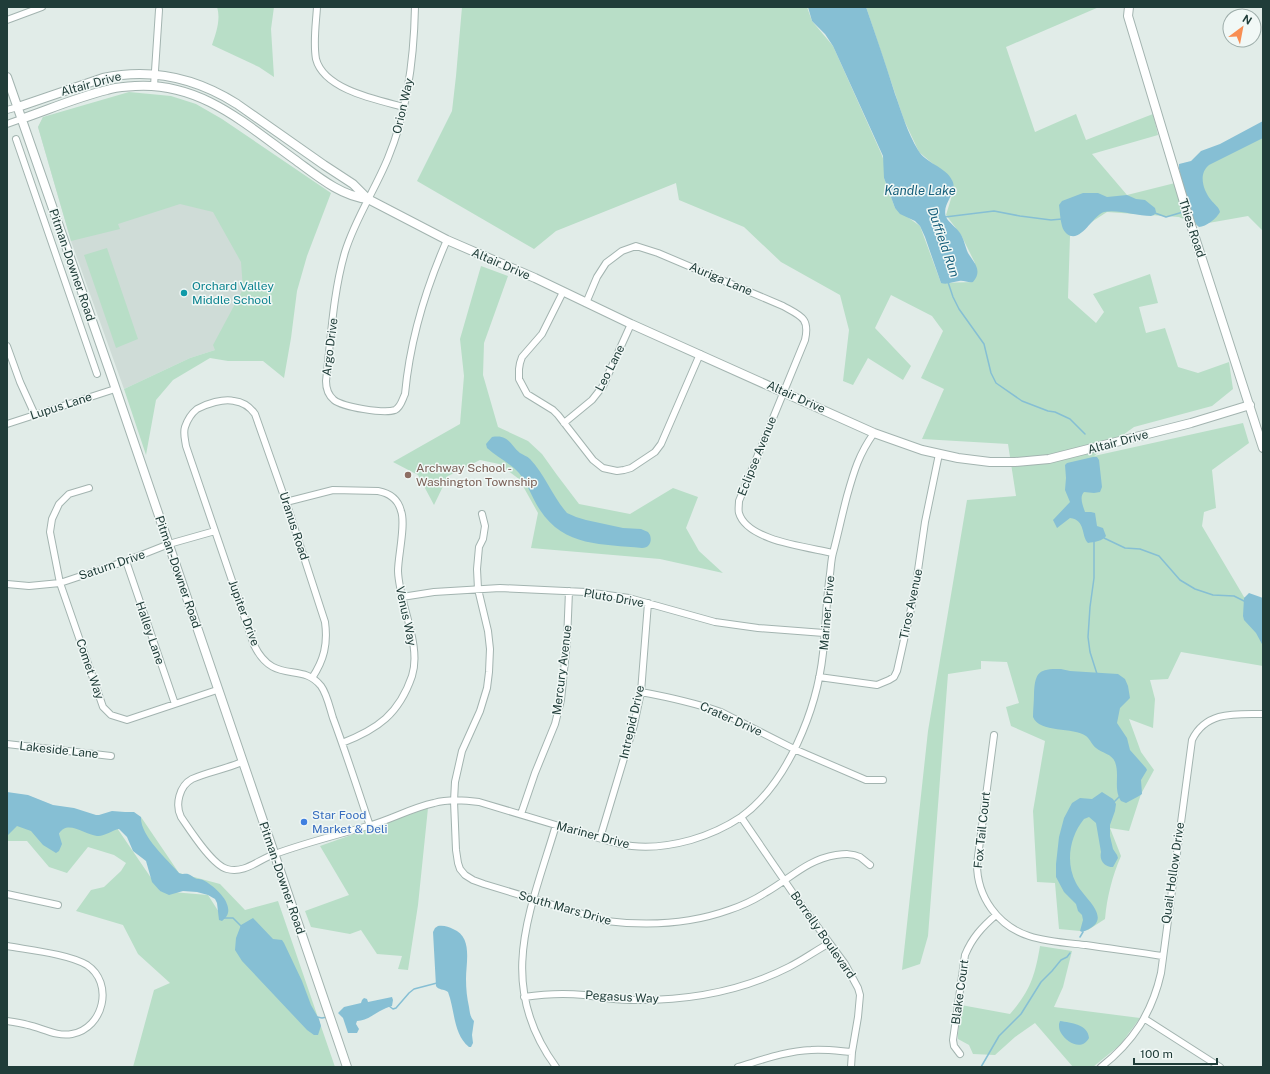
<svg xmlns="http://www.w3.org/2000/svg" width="1270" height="1074" font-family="'Public Sans',sans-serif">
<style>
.built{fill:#cfdcd7}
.green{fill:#b8dec7}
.water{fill:#86bfd4}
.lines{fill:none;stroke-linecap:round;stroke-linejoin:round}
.stream{stroke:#86bfd4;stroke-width:1.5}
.minor-casing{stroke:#a3b4b0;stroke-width:8}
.tertiary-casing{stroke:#a3b4b0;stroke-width:10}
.minor{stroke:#fff;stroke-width:6}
.tertiary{stroke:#fff;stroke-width:8}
.culture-dot{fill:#0f9aa8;stroke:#f1f8f6;stroke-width:1.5}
.education-dot{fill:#8d6e63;stroke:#f1f8f6;stroke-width:1.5}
.shop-dot{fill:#3f7fe0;stroke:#f1f8f6;stroke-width:1.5}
.labels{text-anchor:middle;stroke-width:3;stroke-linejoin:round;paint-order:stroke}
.street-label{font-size:12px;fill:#203d39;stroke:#f1f8f6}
.culture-label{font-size:12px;fill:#0d838f;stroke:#f1f8f6;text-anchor:start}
.education-label{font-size:12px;fill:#785e54;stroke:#f1f8f6;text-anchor:start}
.shop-label{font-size:12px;fill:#366cbe;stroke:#f1f8f6;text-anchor:start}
.water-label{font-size:13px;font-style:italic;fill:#18607c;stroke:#f1f8f6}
</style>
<rect width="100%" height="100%" fill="#e1ece8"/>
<!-- built -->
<path class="built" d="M43 117 308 195 215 350 190 358 124 389 71 241 38 127Z"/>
<!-- green -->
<path class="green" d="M217 7H274L271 29 274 77 259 67 212 45C216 33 221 20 217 7Z
M462 7H807L812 21 833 46 881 153 884 161V178L895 208 920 226 941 283 973 282 975 263 961 235 946 215 954 189 952 180 919 152 904 120 866 7H1099L1006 47 1035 132 1076 114 1086 140 1153 114 1158 135 1092 154 1127 195 1183 181 1263 124V231L1248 216 1197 225 1179 217 1107 212 1070 236 1068 298 1096 323 1104 312 1093 294 1150 274 1158 303 1139 307 1146 333 1165 328 1178 367 1198 373 1229 362 1233 389 1212 406 1134 427 1094 456 1243 423 1249 443 1212 470 1216 508 1204 512 1202 526 1244 597 1263 604V666L1181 652 1168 679 1150 680 1155 699 1153 728 1129 719 1141 752 1154 770 1141 794 1129 831 1110 828 1121 856C1112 877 1107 897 1105 919L1088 930 1080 931 1059 929 1055 883 1037 882 1033 811 1045 741 1011 726 1006 707 1019 703 1007 662 981 661V669L948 674 928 936 920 964 902 970 928 731 967 500 1016 496 1008 444 922 439 944 389 921 378 943 331 932 316 891 295 875 328 911 366 903 380 868 358 853 385 843 381 849 330 840 295 781 262 744 227 679 200 676 183 556 231 534 249 417 181 452 111 456 76Z
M129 92 171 96 196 104 222 119 331 193 307 256 297 291 291 338 284 378 263 361H228L210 358 173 380 156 400 146 455 124 389 190 358 215 350 213 345 243 289 241 262 213 212 180 204 118 224 120 229 71 241 38 127 43 117Z
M107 248 138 339 116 348 84 255Z
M481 266 508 276 484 343 483 375 498 427 528 441 542 454 557 475 579 504 630 514 673 488 698 497 686 528 699 551 723 573 660 559 531 548 538 513 519 479 499 464 480 460 448 476 434 505 418 475 393 462 460 424 464 376 460 339Z
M428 808 418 905 408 970 398 969 402 956 377 954 361 930 350 934 311 927 305 911 349 895 320 846Z
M119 812 141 817 179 873 220 884 245 910 278 901 335 1067H133L154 990 170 983 138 954 123 925 76 911 91 890 104 887 121 871 126 863 114 855 88 847 67 873 49 867 27 841H7V826L22 821 52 849 63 826 117 828 160 891 208 895 224 920 227 904 168 874Z
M1040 946 1072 951 1063 987 1054 1007 1140 1018 1120 1045 1093 1067H1073L1035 1023 1015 1037 995 1055 973 1054 969 1045 958 1039V1034L961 1005 1010 1014C1030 991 1035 976 1040 946Z"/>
<!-- water -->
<path class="water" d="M808 7H866C876 36 886 65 895 94 902 113 907 132 918 150 925 163 946 167 952 180 959 193 941 203 946 217 949 223 956 227 960 233 964 239 965 246 968 253 974 263 983 270 973 282 968 283 964 280 959 281 952 282 947 285 941 283L925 237 920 226 915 221 900 214 895 208 884 178 883 156 833 46 825 34 812 21Z
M1263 121V138L1209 165C1198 174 1203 190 1211 200 1214 204 1219 207 1220 212 1217 218 1206 227 1199 227 1190 221 1182 180 1179 169V164L1191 161 1201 151 1220 144Z
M1083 193H1098L1107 197 1127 195 1136 199 1145 200 1155 208 1156 212 1154 215 1151 216C1137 216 1117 209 1104 212 1092 216 1081 244 1067 234 1065 232 1063 230 1062 226 1060 219 1060 212 1059 205L1062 201Z
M492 437C509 434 510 445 520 453 523 455 527 456 530 459 545 475 553 497 567 513L576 517 586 520 623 528 641 529 648 532 650 535C652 541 650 548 642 548 603 544 564 547 540 510 532 498 528 484 519 473 511 464 497 457 487 448L486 444Z
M1093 457H1097L1099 460 1102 487 1100 492 1094 493 1084 492C1079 497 1083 506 1085 512H1091L1095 513 1097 526 1103 528 1106 536C1103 541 1094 542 1088 543 1081 536 1086 520 1070 518L1057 528 1053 520 1070 502 1065 490 1066 478 1065 465 1067 463Z
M1249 593 1263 598V646L1256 633 1244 620 1243 616 1244 598Z
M1061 669 1070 671 1118 674 1125 679 1128 686 1130 698 1120 708 1117 723 1127 738 1130 750 1146 768 1147 770 1141 780 1142 794 1139 796 1126 803 1121 801C1113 789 1120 775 1115 762 1112 754 1102 753 1096 748 1092 745 1090 739 1086 736 1074 727 1039 733 1033 717 1033 709 1034 702 1034 694 1035 673 1038 668 1061 669Z
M7 792 28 795 53 805 74 808 96 815H99L112 811 125 812H134L141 817C140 836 167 859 179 873 183 875 185 873 188 874 191 875 194 878 197 879 200 879 200 879 203 880 215 886 240 908 222 921L219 920 217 903 215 899 208 895 197 892 183 891 169 895 160 891 152 882 146 861 133 851 127 837 119 829C112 830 104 837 97 836 85 835 67 819 59 834L62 844 59 851 56 853 43 845 31 831 17 826 7 836Z
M1102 792 1113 799 1116 804 1115 811 1110 825V836L1113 849 1117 855 1118 858 1113 867C1105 867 1099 861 1101 852L1096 823 1089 817 1084 819C1070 836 1065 862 1076 883 1084 899 1117 920 1082 932L1080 931 1083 920 1082 915 1078 911 1076 904 1064 892 1056 877V864L1059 837 1064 818 1072 803 1080 798 1092 799Z
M253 918 273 939 282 940 284 943 302 981 311 1005 319 1019 321 1026 318 1035H314L307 1030 242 961 235 950 236 938 241 925Z
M438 926C444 925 449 927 453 929 473 937 466 962 466 979 466 989 467 998 469 1007 470 1013 470 1017 474 1021L472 1035 473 1043 471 1047H469C453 1034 455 1010 448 992 444 989 438 990 436 986L433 932 435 928Z
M392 997 393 1000 392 1006C379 1009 369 1021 357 1021L356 1024 359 1029 357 1033H348L343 1018 338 1013 344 1007 361 1003 362 1000 364 998 367 999 368 1002Z
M1060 1021C1071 1023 1088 1024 1089 1038 1082 1051 1067 1043 1061 1033 1059 1030 1059 1027 1059 1024Z"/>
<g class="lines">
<!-- stream -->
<path class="stream" d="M1155 213 1166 217 1183 212
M945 217 994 211 1020 216 1051 220 1062 219
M948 282 953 297 959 309 984 344 991 373 996 383 1022 401 1048 411 1055 412 1070 419 1085 434
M1104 538 1125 548 1140 549 1159 556 1180 580 1195 589 1213 595 1234 596 1244 601
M1094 541V578L1090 607 1088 637 1090 652 1097 674
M1114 802 1120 796
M224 918H233L242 927
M1080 937 1083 932
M389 1006 393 1009 396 1008 409 993 414 989 437 983
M317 1017 322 1018 327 1017
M981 1067 999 1036 1021 1014 1041 982 1052 971 1061 960 1067 957 1070 953"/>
<!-- minor casing -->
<g class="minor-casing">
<path id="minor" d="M317 7C316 24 313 42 316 59 324 90 378 100 404 107
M415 7C414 58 408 110 388 158 375 190 355 219 345 252 333 293 331 338 326 381 326 388 328 395 334 400 343 407 384 414 395 410 401 407 402 400 405 394 410 340 425 290 447 240
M7 20 42 7
M154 86 159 10
M7 110 18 107
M7 124 21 119
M16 139 97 374
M563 292 542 334 522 357 520 363 519 369V379L527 394 553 410 558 415 593 460 603 468 617 471 624 470 631 468 655 452 661 444 700 354
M586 303 597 277 606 263 622 251 636 246 658 253 783 306C801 316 810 318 805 340L739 501C739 505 738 510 739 513 747 541 808 547 833 553
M7 346 20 382 35 415
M564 423 592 400 603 386 631 324
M7 424 115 389
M89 488 69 494 59 504 52 519 50 532 60 583 103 707 111 715 127 720 217 690
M286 502 333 490 378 491C389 493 398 499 401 511 406 524 398 556 398 571 399 604 422 645 412 676 399 714 378 729 342 743
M482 514 485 526 483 539 479 547 477 569 478 589 488 631 490 649 489 672 487 688 480 711 462 751 455 782 454 801 456 850 458 863 460 869 465 875 473 880 484 884 606 921C647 926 690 924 729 910 741 906 754 900 765 893 790 879 806 860 836 855 844 854 852 853 860 857 863 859 866 862 870 865
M126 561 175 704
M7 584 29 586 60 583 126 561 169 544 215 531
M402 597 434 592 500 588 586 592 629 598 715 622 758 628 824 633
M819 677 877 685 889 680 894 677 897 671 915 591 925 522 939 454
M312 678C324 660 328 644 325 622L286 502 255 414C250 407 243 402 234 401 224 398 206 404 197 409 192 413 187 421 185 427 183 433 185 439 186 446L254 645C274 686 301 661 321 686 327 694 330 709 333 718 346 753 358 790 370 826
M641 692C668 697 695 703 721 712L794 749 866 780H883
M994 735 977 864C977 897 998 926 1029 936 1047 942 1068 943 1086 945 1112 949 1137 952 1162 956
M7 744 111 756
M242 762C226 769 207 772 192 779 179 786 175 805 181 817 190 830 212 865 227 869 245 874 259 859 275 854 305 843 337 835 368 826 390 820 411 808 434 803 448 799 464 800 479 802 512 812 545 822 579 832 596 837 614 844 632 846 651 848 673 845 691 840 708 835 726 827 741 817 788 783 817 709 823 653 826 627 826 600 830 574 831 567 831 560 833 553 838 534 842 515 847 496 854 471 859 454 874 433
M521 814 535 773 555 724 561 700 567 641 569 591
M741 817 797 899 845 964 858 988 860 995 858 1017 852 1052 851 1067
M600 838 634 725 641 692 648 603
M7 894 58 905
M7 946C29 950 69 954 87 965 114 983 104 1028 72 1034 57 1037 42 1028 28 1025 21 1023 14 1022 7 1021
M524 997C544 994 564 993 584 995 600 997 615 1000 630 1000 684 1001 740 992 789 967 803 960 815 951 828 944
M1145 1019 1220 1067
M960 1054 954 1046 953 1040 965 955C972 938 982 927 996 915
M556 1067C495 984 530 912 556 825
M738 1067C762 1060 786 1051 811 1050 825 1049 839 1051 852 1052
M1101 1067C1133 1042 1152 1013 1161 973L1192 740C1206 711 1235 714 1263 714"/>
</g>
<!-- tertiary casing -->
<g class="tertiary-casing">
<path id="tertiary" d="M1129 7 1128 16 1190 222 1263 448
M7 77 111 375 347 1067
M18 107 103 78C150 68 196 78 237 104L324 165 353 184 368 199
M21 119C50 109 78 97 107 90 116 87 125 87 135 86 200 82 244 123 294 159 316 175 340 196 368 199L447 240 535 278 631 324 874 433 922 450 958 458 990 462H1015L1049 459 1191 423 1250 405"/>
</g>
<!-- minor -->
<use href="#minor" class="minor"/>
<!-- tertiary -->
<use href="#tertiary" class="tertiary"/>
</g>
<!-- markers -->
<circle class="culture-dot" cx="184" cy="293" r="4"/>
<circle class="education-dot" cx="408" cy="475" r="4"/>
<circle class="shop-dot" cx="304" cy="822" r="4"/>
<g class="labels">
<!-- street labels -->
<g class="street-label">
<text transform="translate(91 84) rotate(-15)" y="4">Altair Drive</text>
<text transform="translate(403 106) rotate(-77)" y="4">Orion Way</text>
<text transform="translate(1192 228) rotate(72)" y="4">Thies Road</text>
<text transform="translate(501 264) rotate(23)" y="4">Altair Drive</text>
<text transform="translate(72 265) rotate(71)" y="4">Pitman-Downer Road</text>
<text transform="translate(721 279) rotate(23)" y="4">Auriga Lane</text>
<text transform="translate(330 347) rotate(-83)" y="4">Argo Drive</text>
<text transform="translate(610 368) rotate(-63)" y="4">Leo Lane</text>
<text transform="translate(796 397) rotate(24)" y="4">Altair Drive</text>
<text transform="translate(61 406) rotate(-18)" y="4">Lupus Lane</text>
<text transform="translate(1118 442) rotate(-15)" y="4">Altair Drive</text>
<text transform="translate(757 456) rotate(-68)" y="4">Eclipse Avenue</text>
<text transform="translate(294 526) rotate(72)" y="4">Uranus Road</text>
<text transform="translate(112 565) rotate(-19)" y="4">Saturn Drive</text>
<text transform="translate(178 572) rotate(71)" y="4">Pitman-Downer Road</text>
<text transform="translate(614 598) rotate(10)" y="4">Pluto Drive</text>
<text transform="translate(911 604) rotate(-78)" y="4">Tiros Avenue</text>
<text transform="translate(244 613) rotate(70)" y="4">Jupiter Drive</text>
<text transform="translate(827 613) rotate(-85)" y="4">Mariner Drive</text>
<text transform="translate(406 616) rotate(78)" y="4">Venus Way</text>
<text transform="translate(150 633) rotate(71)" y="4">Halley Lane</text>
<text transform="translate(90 669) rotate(71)" y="4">Comet Way</text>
<text transform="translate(562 670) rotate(-83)" y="4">Mercury Avenue</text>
<text transform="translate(731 719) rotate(24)" y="4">Crater Drive</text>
<text transform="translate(632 722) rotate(-77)" y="4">Intrepid Drive</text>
<text transform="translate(59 750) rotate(6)" y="4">Lakeside Lane</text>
<text transform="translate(982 830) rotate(-84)" y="4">Fox Tail Court</text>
<text transform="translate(593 835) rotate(15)" y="4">Mariner Drive</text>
<text transform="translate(1173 873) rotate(-82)" y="4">Quail Hollow Drive</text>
<text transform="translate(282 878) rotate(71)" y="4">Pitman-Downer Road</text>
<text transform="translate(565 908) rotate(16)" y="4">South Mars Drive</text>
<text transform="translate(823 935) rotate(55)" y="4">Borrelly Boulevard</text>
<text transform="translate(960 992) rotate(-82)" y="4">Blake Court</text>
<text transform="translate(622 997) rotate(3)" y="4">Pegasus Way</text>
</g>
<!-- culture labels -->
<g class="culture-label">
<text x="192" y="290">Orchard Valley<tspan x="192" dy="14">Middle School</tspan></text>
</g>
<!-- education labels -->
<g class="education-label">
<text x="416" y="472">Archway School -<tspan x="416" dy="14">Washington Township</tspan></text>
</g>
<!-- shop labels -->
<g class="shop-label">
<text x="312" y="819">Star Food<tspan x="312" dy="14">Market &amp; Deli</tspan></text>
</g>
<!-- water labels -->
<g class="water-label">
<text x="920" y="195">Kandle Lake</text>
<text transform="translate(944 242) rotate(71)" y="5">Duffield Run</text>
</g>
</g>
<!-- border -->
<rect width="1270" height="1074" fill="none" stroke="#203d39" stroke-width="16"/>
<!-- north arrow -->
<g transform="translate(1242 28) rotate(32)"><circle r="19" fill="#f1f8f6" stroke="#9dadaa"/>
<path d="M0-3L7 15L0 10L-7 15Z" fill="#f88e53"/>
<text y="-6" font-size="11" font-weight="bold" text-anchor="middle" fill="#203d39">N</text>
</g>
<!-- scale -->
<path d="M1134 1058v6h83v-6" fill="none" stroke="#203d39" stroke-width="2"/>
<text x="1140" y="1058" font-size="12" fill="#203d39" stroke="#f1f8f6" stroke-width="3" paint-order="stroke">100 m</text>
</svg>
